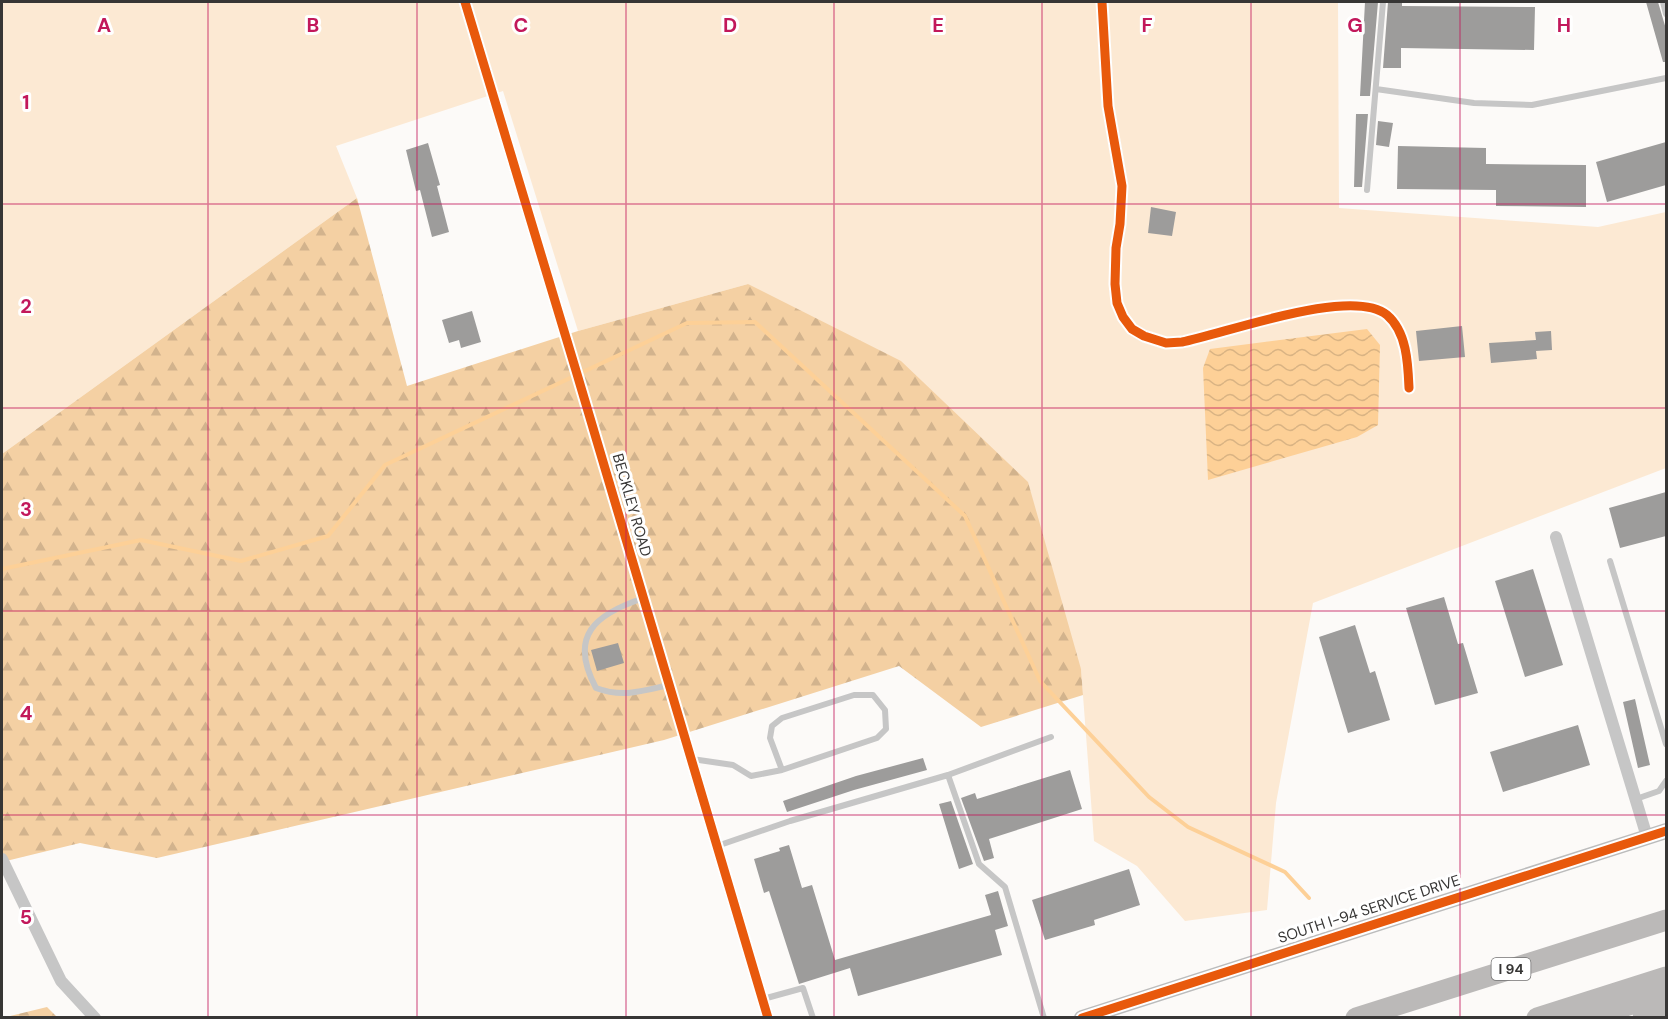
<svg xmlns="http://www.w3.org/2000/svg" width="1668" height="1019" viewBox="0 0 1668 1019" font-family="'DM Sans',sans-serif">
<defs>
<pattern id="forest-firs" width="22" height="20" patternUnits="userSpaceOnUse" patternTransform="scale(1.5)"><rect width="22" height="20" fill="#f4d0a3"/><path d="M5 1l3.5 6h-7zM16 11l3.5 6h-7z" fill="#d2b38d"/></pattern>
<pattern id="water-waves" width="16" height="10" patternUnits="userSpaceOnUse" patternTransform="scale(1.5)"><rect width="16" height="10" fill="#fdd097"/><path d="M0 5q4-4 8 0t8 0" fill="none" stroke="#d9b383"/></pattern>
</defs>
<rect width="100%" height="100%" fill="#fcfaf8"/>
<path fill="#fce9d3" d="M2 2H1338L1339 208 1598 227 1666 212V468L1313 603 1276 803 1267 910 1185 921 1137 866 1094 841 1081 669 748 284 578 331 503 91 336 146 357 198 2 454Z"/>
<path fill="url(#forest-firs)" d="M357 198 407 386 578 331 748 284 901 361 1028 482 1081 669 1083 695 981 727 899 666 664 740 157 858 80 843 2 862V454Z
M47 1007 57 1017H6Z"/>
<path fill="url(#water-waves)" d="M1367 329 1380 345 1378 425 1357 437 1208 480 1203 368 1210 349Z"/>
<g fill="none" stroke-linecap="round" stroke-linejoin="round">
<path stroke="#fdd097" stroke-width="4" d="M2 569 141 540 241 561 328 536 385 465 687 323 755 322 965 516 1040 681 1149 797 1188 827 1285 872 1309 898"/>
</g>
<path fill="#9d9c9b" d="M1365 2H1378L1370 96H1360Z
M1388 2H1402V6L1535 7 1534 50 1401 48V68H1383Z
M1646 2H1658L1666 29V62H1663Z
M1356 114H1368L1362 187H1354Z
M1378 121 1393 123 1389 147 1376 145Z
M1666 142V185L1607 202 1596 162Z
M428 143 440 185 437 186 449 232 432 237 420 190 416 191 406 150Z
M1398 146 1486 148V164L1586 165V207L1496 206V190L1397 189Z
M1151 207 1176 212 1172 236 1148 233Z
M472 311 481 342 461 348 459 340 449 343 442 320Z
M1462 326 1465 357 1419 361 1416 331Z
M1551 331 1552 350 1536 351 1537 359 1491 363 1489 343 1536 340 1535 332Z
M1666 492V536L1620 548 1609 508Z
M1533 569 1563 665 1525 677 1495 581Z
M1444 597 1458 644 1463 643 1478 693 1435 705 1406 608Z
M1355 625 1370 673 1375 671 1390 720 1348 733 1319 637Z
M618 643 624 663 597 671 591 650Z
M1635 699 1650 765 1638 768 1623 702Z
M1578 725 1590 765 1503 792 1490 752Z
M923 758 927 770 854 790 787 812 783 801 856 776Z
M1070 770 1082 809 989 839 994 858 984 861 961 798 975 793 977 799Z
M951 801 973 864 959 869 939 804Z
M789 845 802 888 812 885 835 960 991 915 985 895 998 891 1008 926 995 930 1002 955 858 996 850 968 799 984 769 891 764 893 754 859 780 851 779 848Z
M1129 869 1140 905 1094 920 1095 925 1045 940 1032 900Z"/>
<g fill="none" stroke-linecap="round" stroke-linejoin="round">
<path stroke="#c6c6c6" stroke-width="6" d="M1663 2 1666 14
M1376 89 1474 103 1532 105 1666 78
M1367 190 1383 2
M1610 561 1666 744
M644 598C595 614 568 636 596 688 623 698 642 691 669 685
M692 759 733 765 751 776 782 770 877 738 886 729 885 710 873 695H854L782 718 772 726 770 738 782 770
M948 775 979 864 1005 887 1044 1018
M1636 799 1659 791 1666 781
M717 846 790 821 948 775 1051 737
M763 999 803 988 813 1018"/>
<path stroke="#c6c6c6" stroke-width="12" d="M465 2 577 374 768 1018
M1102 2 1108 106 1122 186 1120 224 1116 248 1115 284 1117 303 1123 317 1132 329 1144 336 1166 343 1182 342C1227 333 1352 286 1387 315 1407 332 1408 364 1409 388
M1556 537 1647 837
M2 859 61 981 95 1018"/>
<path stroke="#bcbcbc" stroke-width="16" d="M1082 1018 1666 831"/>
<path stroke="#bbb9b8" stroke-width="21" d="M1356 1018 1666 920
M1537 1018 1666 977
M1588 1018 1666 993
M1643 1018 1666 1011"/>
<g stroke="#fff" stroke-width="13">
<path id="cycleway" d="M465 2 577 374 768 1018
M1102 2 1108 106 1122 186 1120 224 1116 248 1115 284 1117 303 1123 317 1132 329 1144 336 1166 343 1182 342C1227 333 1352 286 1387 315 1407 332 1408 364 1409 388
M1082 1018 1666 831"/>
</g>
<use href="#cycleway" stroke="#e8590c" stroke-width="9"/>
</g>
<path fill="none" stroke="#c2185b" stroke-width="1.5" stroke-opacity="0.55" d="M208 2V1018M417 2V1018M626 2V1018M834 2V1018M1042 2V1018M1251 2V1018M1460 2V1018M2 204H1666M2 408H1666M2 611H1666M2 815H1666"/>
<g text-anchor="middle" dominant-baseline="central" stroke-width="6" stroke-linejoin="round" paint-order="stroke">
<rect fill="#fff" stroke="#737272" stroke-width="1.5" x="1491.5" y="958" width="39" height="22" rx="4.5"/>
<g font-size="14" font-weight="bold" fill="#373635">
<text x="1511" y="969">I 94</text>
</g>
<g font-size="15" fill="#373635" stroke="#fff">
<text transform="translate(632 505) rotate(74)">BECKLEY ROAD</text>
<text transform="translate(1369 909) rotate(-18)">SOUTH I-94 SERVICE DRIVE</text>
</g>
</g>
<g font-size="20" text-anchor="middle" font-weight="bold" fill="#c2185b" stroke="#fff" stroke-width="6" stroke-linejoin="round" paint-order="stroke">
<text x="104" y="32">A</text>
<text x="313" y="32">B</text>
<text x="521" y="32">C</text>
<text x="730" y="32">D</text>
<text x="938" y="32">E</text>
<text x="1147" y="32">F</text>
<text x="1355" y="32">G</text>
<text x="1564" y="32">H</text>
<text x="26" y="109">1</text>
<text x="26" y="313">2</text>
<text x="26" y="516">3</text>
<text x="26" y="720">4</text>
<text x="26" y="924">5</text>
</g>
<rect width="1668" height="1019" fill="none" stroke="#373635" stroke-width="6"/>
</svg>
